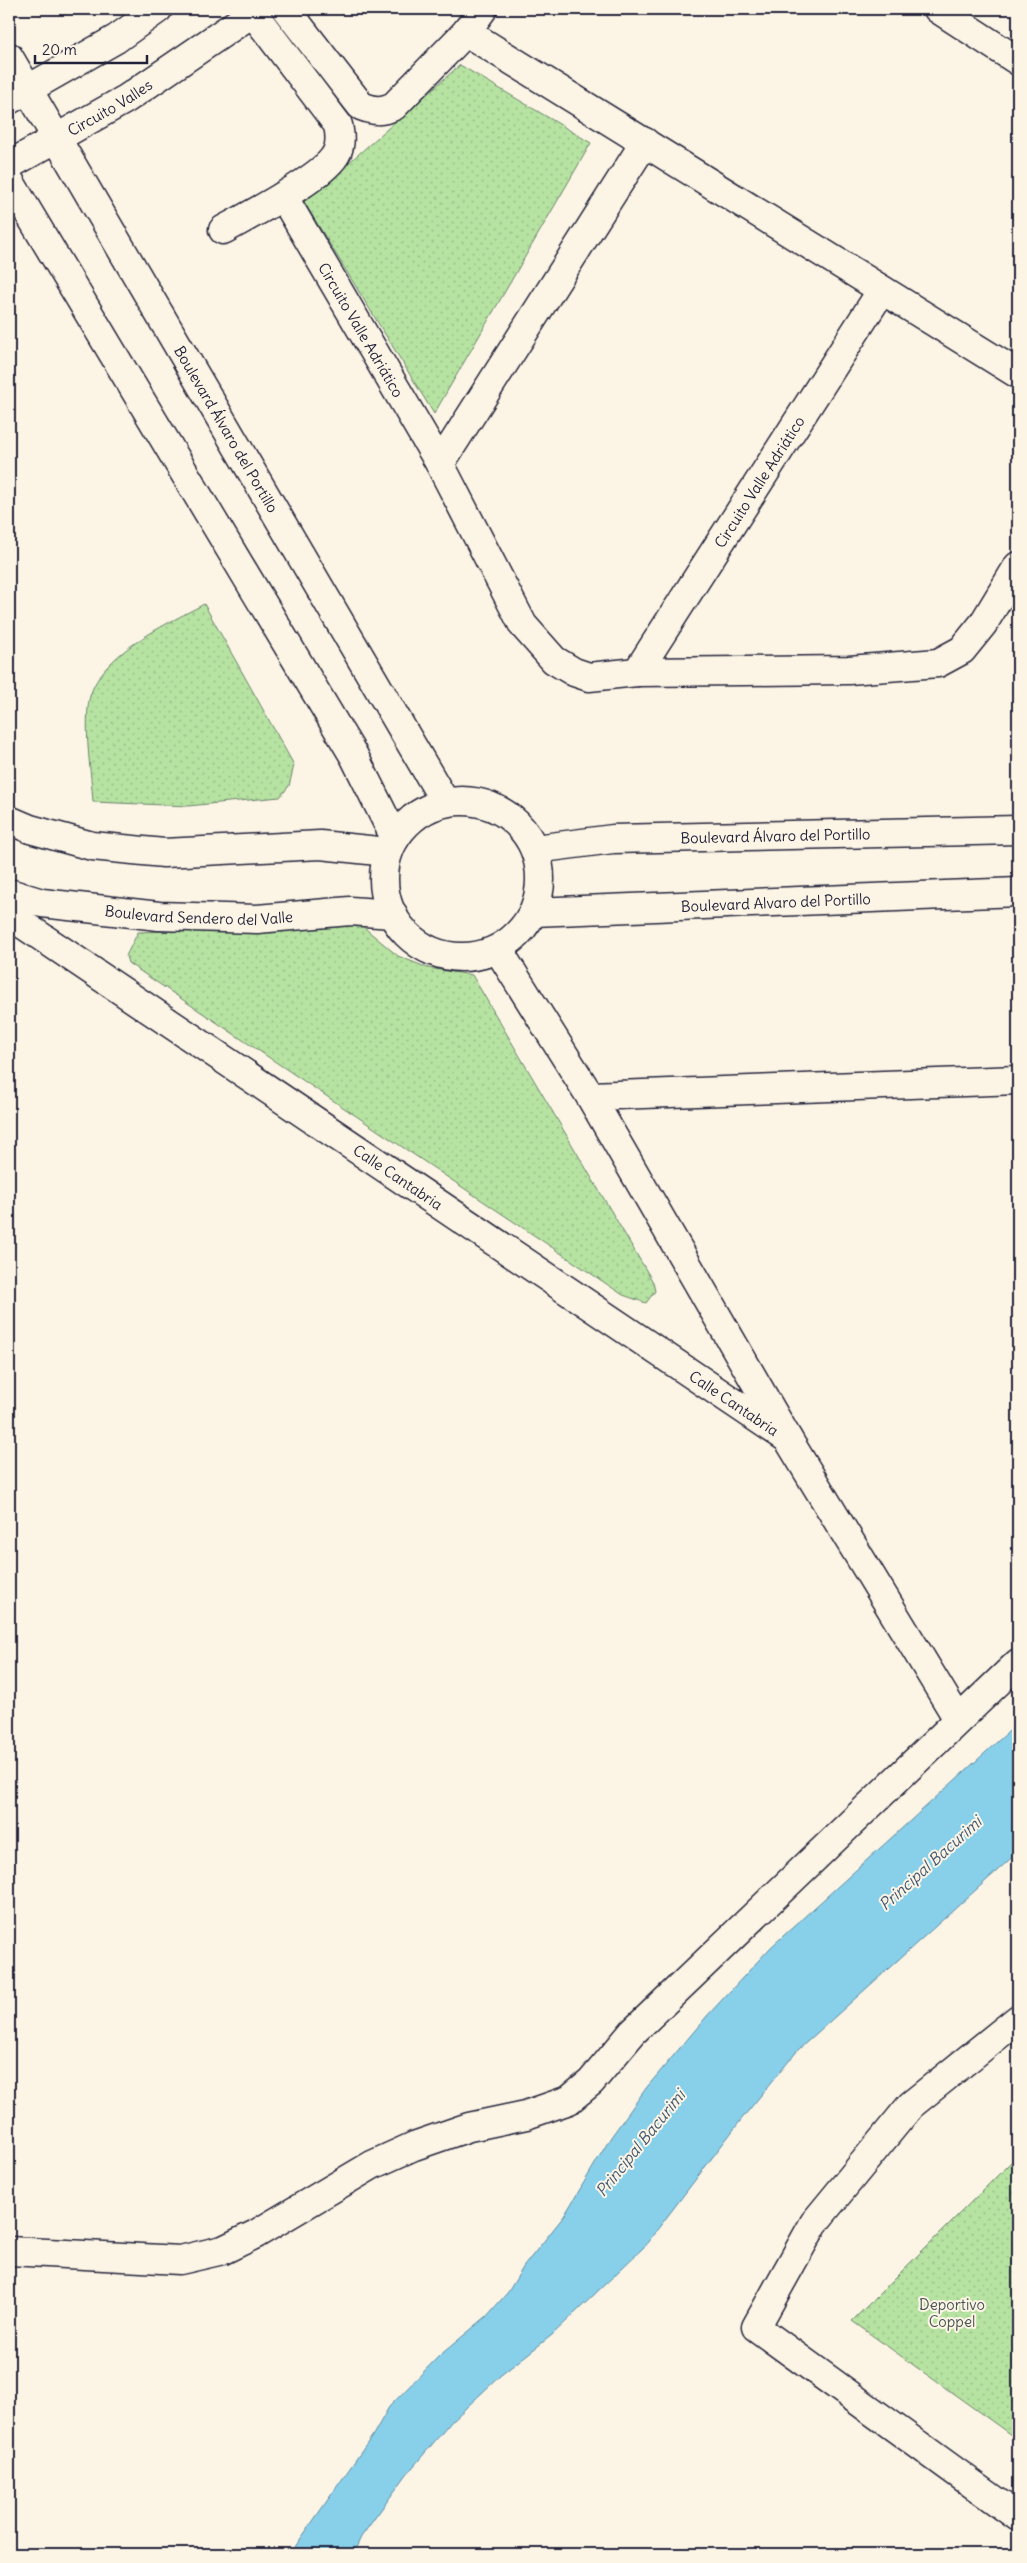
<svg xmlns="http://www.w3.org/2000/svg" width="1027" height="2563" viewBox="0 0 1027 2563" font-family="Delius,sans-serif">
<defs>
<pattern id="park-dots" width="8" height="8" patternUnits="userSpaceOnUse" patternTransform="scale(1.25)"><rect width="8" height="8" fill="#b6e3a1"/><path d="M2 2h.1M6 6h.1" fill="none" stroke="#9cc28c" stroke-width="1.8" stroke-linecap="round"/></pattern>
</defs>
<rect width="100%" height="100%" fill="#fcf5e5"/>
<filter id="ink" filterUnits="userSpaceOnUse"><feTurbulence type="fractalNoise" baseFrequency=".02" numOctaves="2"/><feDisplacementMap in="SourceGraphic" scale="10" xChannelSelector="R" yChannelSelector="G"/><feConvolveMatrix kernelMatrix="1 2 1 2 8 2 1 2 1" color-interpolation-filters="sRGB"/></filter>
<g filter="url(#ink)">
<path fill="url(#park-dots)" stroke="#6c826e" d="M460 65 591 143 434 414 304 202Z
M204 604 294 765 289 786 280 797 188 806 93 802C91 771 85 738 88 707 92 657 165 625 204 604Z
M361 925 398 956 428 968 472 975 653 1282 655 1291 646 1303 623 1295 128 963 126 956 138 932Z
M1018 2155V2440L852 2321Z"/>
<path fill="#88d0ea" stroke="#5f8aa4" d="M1018 1723V1852L798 2050 744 2116 644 2247 552 2335 501 2375 452 2421 407 2474 361 2537 353 2554H290L373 2435 389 2407 439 2356 487 2316 508 2292 524 2266 564 2216 611 2137 647 2087 707 2016 771 1947Z"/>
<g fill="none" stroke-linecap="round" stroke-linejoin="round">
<g stroke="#22223b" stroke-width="31">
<g id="street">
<path d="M286 9 361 106C374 111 381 112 394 106L466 32 483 9"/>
<path d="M938 9 1018 61"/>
<path d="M466 32 1018 374"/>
<path d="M9 100 116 39 158 9"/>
<path id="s1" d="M9 165 126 99 258 9"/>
<path id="s2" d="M283 196 440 464 523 625 554 660 574 672 589 677 637 672 849 670 938 663 962 650 983 624 1018 566"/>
<path d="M223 230C248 216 327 176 337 152 341 143 340 135 338 125L250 9"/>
<path d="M440 464 645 142"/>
<path id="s3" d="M637 672 882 290"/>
<path id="s4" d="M9 915 788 1439"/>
<path d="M499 951 590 1096 788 1439 958 1719"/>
<path d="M590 1096 1018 1080"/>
<path d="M1018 2019 911 2105 814 2223 756 2327 1018 2517"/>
<path d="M9 2251 180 2260 223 2250 256 2234 372 2165 414 2146 469 2127 526 2115 569 2100 591 2082 633 2032 1018 1663"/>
</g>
</g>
<g stroke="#22223b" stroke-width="31">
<g id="secondary">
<path id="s5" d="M9 57 445 802"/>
<path d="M9 180 354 756 395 838"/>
<circle cx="462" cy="879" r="78"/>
<path d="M9 820 30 829 92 846 164 853 320 845 388 852"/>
<path id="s6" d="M535 849 613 839 1018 830"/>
<path id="s7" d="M9 893 42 903 159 916 257 919 350 911 393 914"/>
<path id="s8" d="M534 912 1018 892"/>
</g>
</g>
<use href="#street" stroke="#fcf5e5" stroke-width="28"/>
<use href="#secondary" stroke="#fcf5e5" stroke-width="28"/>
</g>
</g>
<g text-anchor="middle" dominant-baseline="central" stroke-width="4" stroke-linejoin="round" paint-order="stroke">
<g font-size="15" fill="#22223b" stroke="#fcf5e5">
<text stroke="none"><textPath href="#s1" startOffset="116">Circuito Valles</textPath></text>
<text stroke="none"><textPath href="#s2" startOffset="155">Circuito Valle Adriático</textPath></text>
<text stroke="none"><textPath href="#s5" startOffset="431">Boulevard Álvaro del Portillo</textPath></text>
<text stroke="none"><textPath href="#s3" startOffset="226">Circuito Valle Adriático</textPath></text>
<text stroke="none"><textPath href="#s6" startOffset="241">Boulevard Álvaro del Portillo</textPath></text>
<text stroke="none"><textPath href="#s8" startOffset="242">Boulevard Alvaro del Portillo</textPath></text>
<text stroke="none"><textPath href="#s7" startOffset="192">Boulevard Sendero del Valle</textPath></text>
<text stroke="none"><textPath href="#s4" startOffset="469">Calle Cantabria</textPath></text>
<text stroke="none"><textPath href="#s4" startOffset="874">Calle Cantabria</textPath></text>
</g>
<g font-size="15" fill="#475254" stroke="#fcf5e5">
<text x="952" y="2304">Deportivo<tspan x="952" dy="17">Coppel</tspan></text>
</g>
<g font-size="16" font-style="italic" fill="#415670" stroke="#fcf5e5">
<text transform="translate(930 1863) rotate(-42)">Principal Bacurimi</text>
<text transform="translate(640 2143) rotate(-51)">Principal Bacurimi</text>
</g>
</g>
<rect width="1027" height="2563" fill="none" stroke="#fcf5e5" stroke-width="30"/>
<rect x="15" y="15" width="997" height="2533" fill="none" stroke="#22223b" stroke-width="2" filter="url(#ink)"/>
<path d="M35 55v8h112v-8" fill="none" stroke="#22223b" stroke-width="2.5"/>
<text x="42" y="55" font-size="15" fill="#22223b" stroke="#fcf5e5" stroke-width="4" paint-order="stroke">20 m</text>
</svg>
